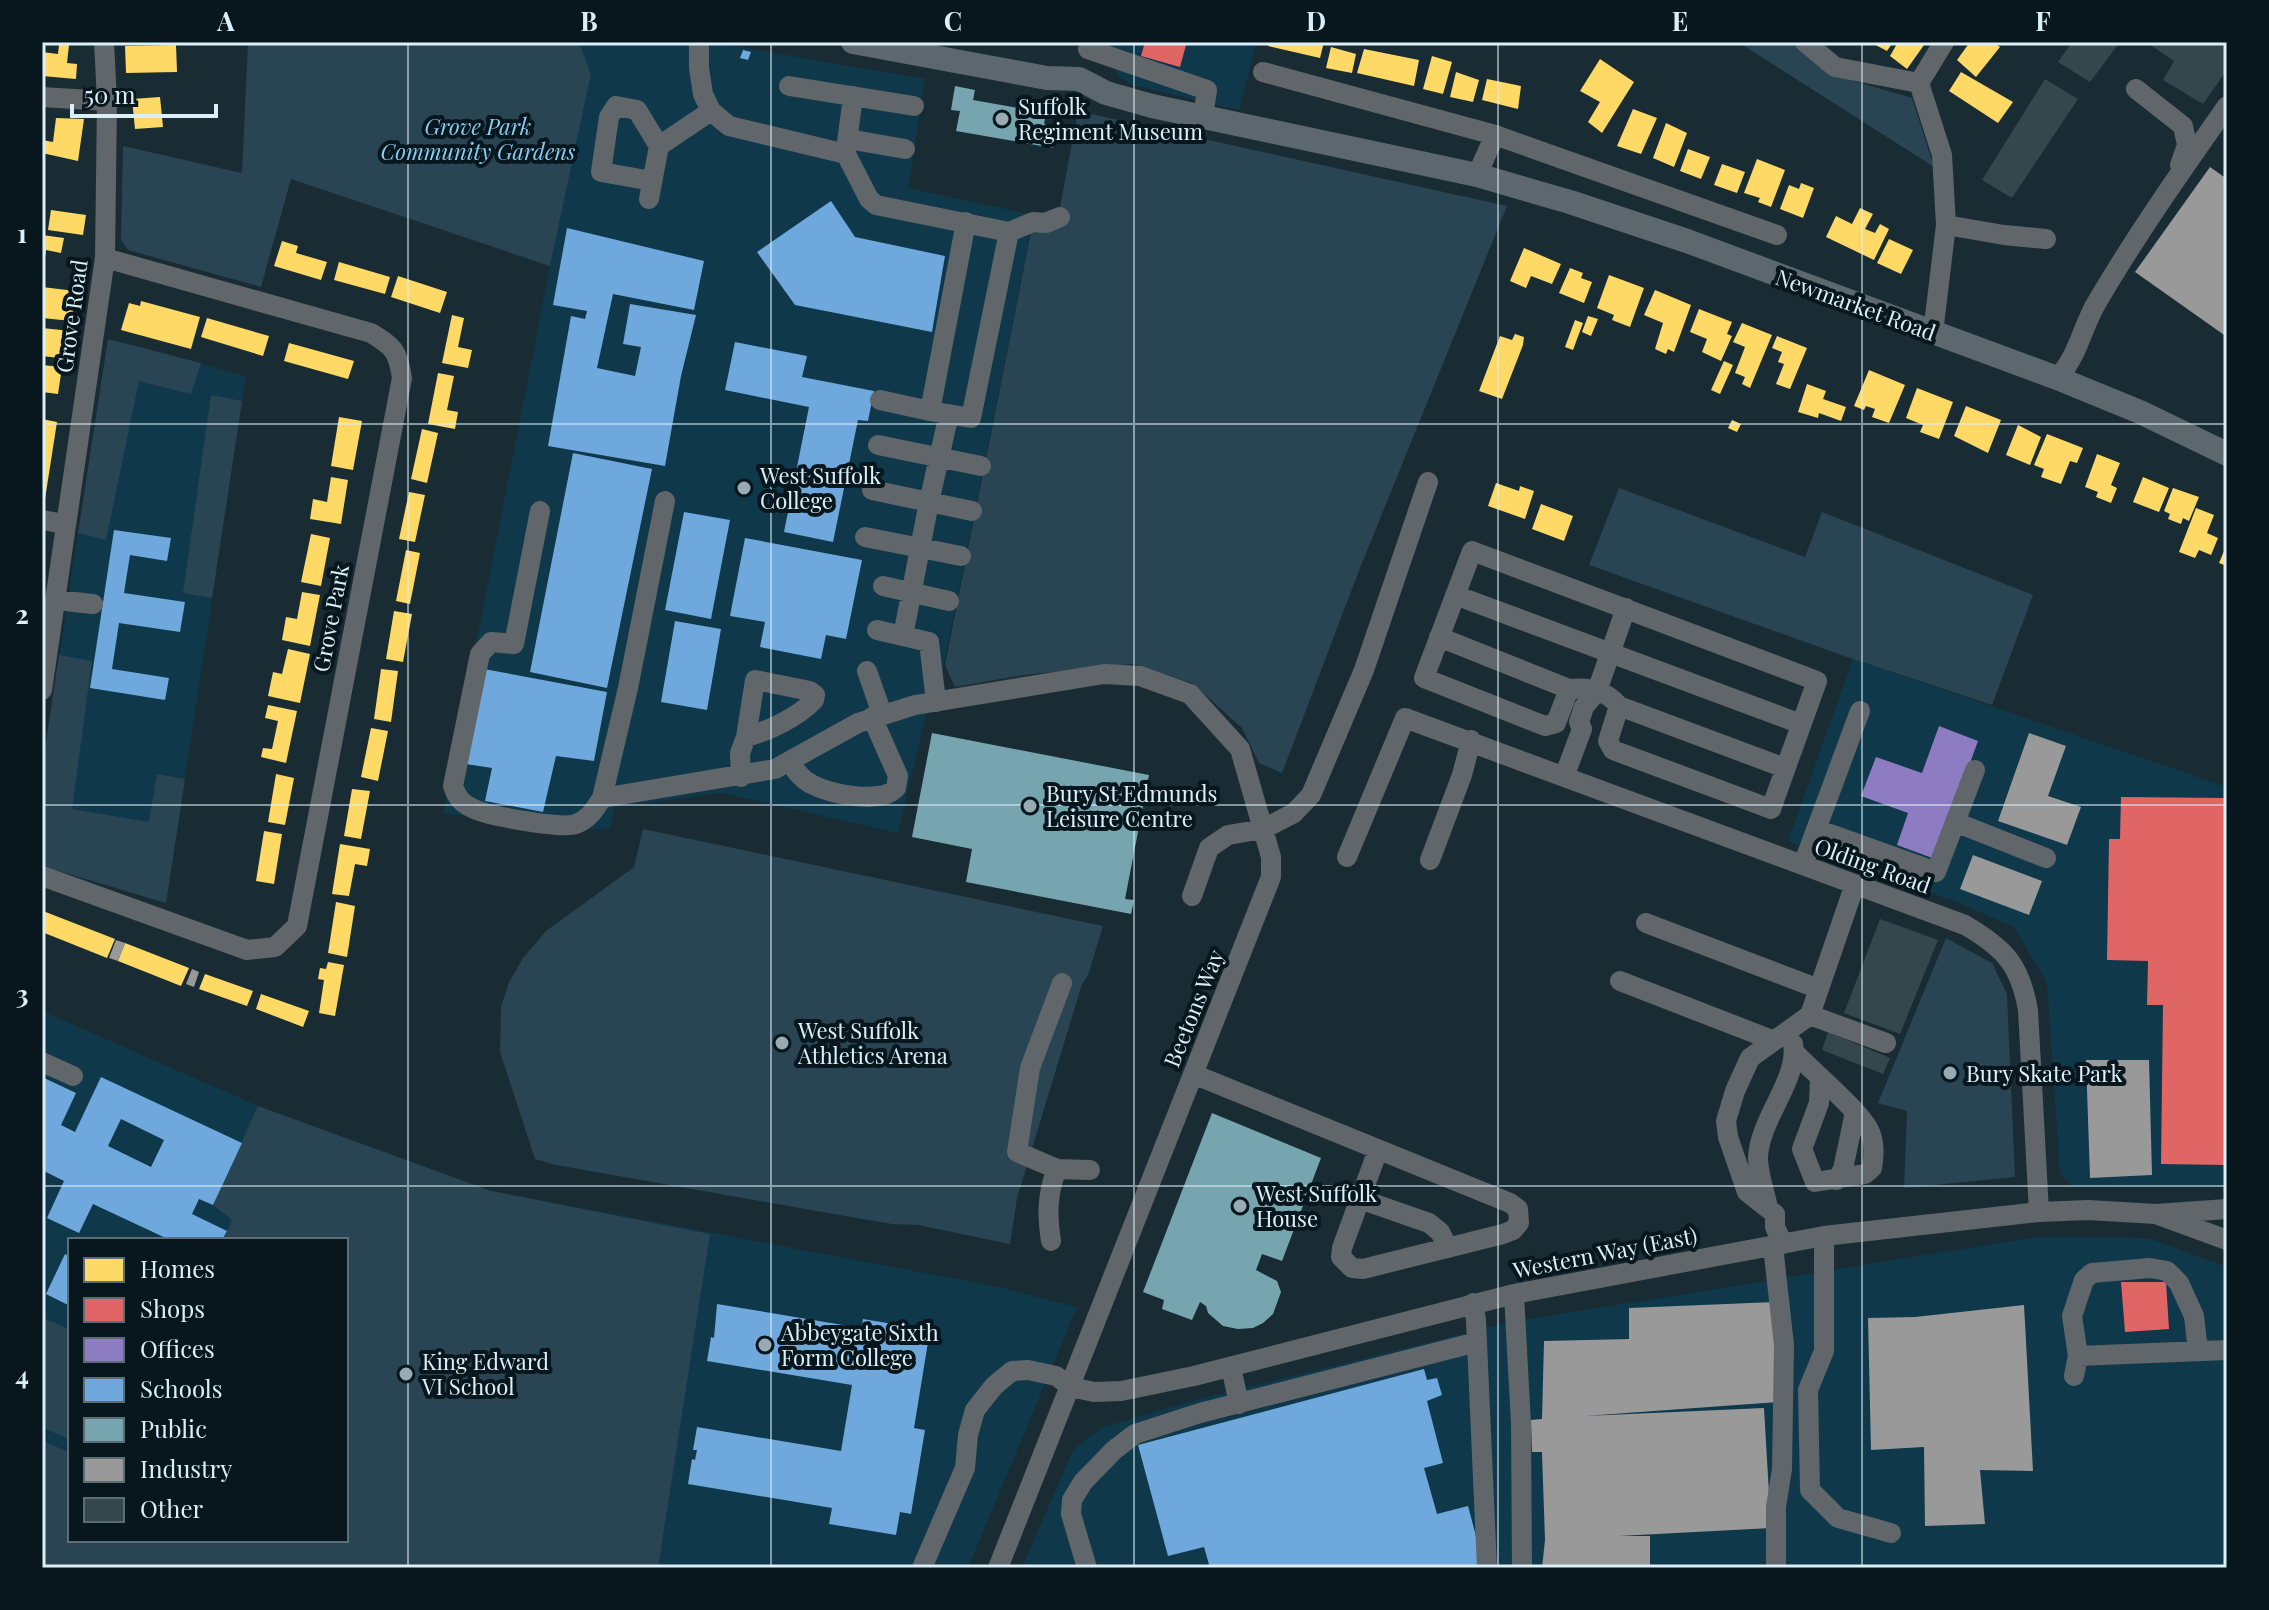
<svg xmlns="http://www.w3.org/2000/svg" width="2269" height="1610" viewBox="0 0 2269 1610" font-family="'Playfair Display',serif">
<rect width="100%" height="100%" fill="#192c34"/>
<path fill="#0f384b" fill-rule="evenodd" d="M579 42H711L925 79 908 188 1034 215 941 679 955 708 926 714 898 833 722 793 615 807 610 829 581 830 443 813 550 266 591 74Z
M1109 42H1239L1256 46 1239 110 1136 86 1120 78 1111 63 1108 48Z
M108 339 246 376 166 903 42 866V769Z
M1853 659 2227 787V1186H2072L2060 1174 2047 983 2014 927 1957 902 1788 841Z
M42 1011 258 1106 491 1191 994 1286 1077 1307 968 1568H114L42 1544ZM70 1240H346V1540H70Z
M2036 1237 2148 1238 2227 1267V1568H1022L1073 1450 1103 1427 1203 1398 1506 1323Z"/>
<path fill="#294452" d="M248 42H579L591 74 550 266 291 179 261 287 128 250 121 240 123 146 242 173Z
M1738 42H1793L1837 76 1912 98 1934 167Z
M1078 111 1507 206 1360 568 1282 773 1259 763 1242 728 1192 683 1133 664 1024 675 955 687 945 665 1033 222 1034 215 1060 207Z
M108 339 201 363 191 394 139 381 106 540 78 533Z
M211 395 242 401 212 598 183 593Z
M1619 488 1805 557 1822 512 2033 595 1992 705 1853 659 1589 565Z
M59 655 92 661 72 809 149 822 157 774 185 779 166 903 42 866V769Z
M643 829 1103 926 1088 975 1082 984 1017 1198 1010 1244 918 1225 892 1224 845 1216 556 1165 535 1159 500 1052 501 1007 509 982 523 958 546 931 634 867Z
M1946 938 1992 963 2007 994 2015 1177 1904 1188 1907 1111 1878 1103Z
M258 1106 491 1191 710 1234 658 1568H42V1440L70 1453V1540H346V1240H223L232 1220 213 1205Z
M42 1317 70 1330V1440L42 1427Z"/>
<path fill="#ffd966" d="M1270 42H1324L1320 58 1268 46Z
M1870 42H1893L1887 51Z
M1898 42H1920L1924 45 1907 69 1890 56Z
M1970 42H1993L2000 47 1976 77 1957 60Z
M59 45H69L67 63 77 64 76 79 42 76V52L58 54Z
M176 45 177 72 126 73 125 46Z
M1331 47 1356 54 1352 73 1326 68Z
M1364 49 1419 60 1414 86 1357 73Z
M1432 56 1452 62 1443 94 1423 89Z
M1600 59 1634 82 1602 133 1588 122 1600 102 1580 91Z
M1456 72 1479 80 1473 102 1450 97Z
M1961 72 2013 102 1998 123 1949 91Z
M1487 79 1521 86 1518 109 1482 100Z
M160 97 163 127 135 129 132 99Z
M1633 109 1657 118 1641 154 1617 146Z
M56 118 84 119 78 161 42 153V140L53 142Z
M1666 123 1687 133 1674 167 1653 158Z
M1688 149 1710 157 1701 179 1680 171Z
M1757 159 1785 170 1771 207 1758 202 1760 198 1744 193Z
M1722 164 1745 172 1737 193 1714 185Z
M1801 183 1814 188 1803 218 1780 209 1789 185 1799 189Z
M1860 208 1873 214 1865 229 1875 233 1880 224 1889 229 1874 260 1826 237 1836 216 1852 224Z
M51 210 86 215 83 235 48 230Z
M42 235 64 238 61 253 46 250 44 265Z
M1889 239 1913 250 1901 274 1877 263Z
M282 241 298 246 296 253 327 262 321 280 274 266Z
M1524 248 1561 264 1552 284 1531 276 1526 288 1510 281Z
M339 262 390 277 385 294 334 280Z
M1570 268 1583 273 1581 278 1592 282 1584 303 1559 293Z
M1609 275 1644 288 1630 327 1612 320 1614 315 1597 308Z
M398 276 447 292 440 313 391 297Z
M42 287 75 291 72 321 42 318Z
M1655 290 1691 305 1674 352 1668 349 1666 354 1655 349 1663 323 1644 315Z
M141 301 200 317 191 349 121 330 129 303 140 306Z
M1699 309 1732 322 1727 334 1732 336 1721 361 1702 352 1707 339 1690 332Z
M452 315 464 318 458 347 472 350 468 368 442 363Z
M1588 316 1598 319 1591 336 1582 332Z
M207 318 269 336 263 356 201 337Z
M1575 320 1583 323 1573 350 1565 347Z
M1742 323 1772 335 1750 388 1742 384 1745 377 1735 373 1745 347 1733 342Z
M42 328 71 331 68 359 42 356Z
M1515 334 1524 337 1523 345 1502 399 1479 391 1500 336 1512 340Z
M1777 336 1807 348 1790 389 1776 384 1784 364 1778 362 1782 352 1772 348Z
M289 343 354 361 348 379 284 361Z
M1724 361 1733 365 1720 394 1711 390Z
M42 365 62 367 58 394 42 392Z
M1869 370 1905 385 1889 423 1872 417 1875 409 1866 406 1864 410 1854 406Z
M438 373 454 376 447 410 458 412 455 429 428 424Z
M1807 384 1826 391 1823 399 1846 407 1841 421 1819 413 1818 418 1798 412Z
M1917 388 1953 402 1939 439 1920 432 1923 425 1906 418Z
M1966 406 2001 420 1988 453 1954 436Z
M339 417 362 421 353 470 331 466Z
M42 419 57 422 45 499 42 498Z
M1732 420 1741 424 1737 432 1728 428Z
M2018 425 2041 437 2030 465 2006 455Z
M422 429 438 433 427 483 411 479Z
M2047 434 2083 448 2077 463 2070 461 2061 484 2041 477 2044 469 2034 465Z
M2097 454 2120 463 2111 485 2117 488 2111 503 2096 497 2098 492 2085 487Z
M331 477 348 480 341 524 310 519 313 499 327 502Z
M2143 477 2169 488 2159 512 2133 502Z
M1496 483 1519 491 1520 486 1534 491 1525 519 1488 506Z
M2173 488 2199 497 2189 521 2183 518 2181 524 2168 519 2170 514 2164 511Z
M409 492 425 495 415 542 399 539Z
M1541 504 1573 516 1564 541 1532 529Z
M2196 508 2214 515 2207 533 2218 538 2211 555 2199 550 2195 558 2179 552Z
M311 534 330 538 321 586 301 582Z
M2227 544V566L2219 563Z
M406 550 420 553 410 604 396 601Z
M302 592 320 595 310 646 282 640 286 617 297 619Z
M394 611 412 614 403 662 386 659Z
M288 649 310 654 300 703 268 696 273 672 282 674Z
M381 669 398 671 391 722 374 719Z
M268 705 297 711 286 763 261 757 263 748 272 749 278 721 265 718Z
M371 728 388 731 378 781 361 777Z
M276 774 294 778 285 825 268 822Z
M352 789 370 791 361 839 344 836Z
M264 831 282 834 274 884 256 881Z
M340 844 370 849 367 866 355 864 349 896 332 894Z
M336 902 355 906 347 957 328 953Z
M43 911 115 939 107 958 42 932Z
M125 943 189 968 181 986 118 961Z
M328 962 344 965 335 1016 319 1013 324 980 318 979 320 968 326 969Z
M205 974 253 991 247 1006 199 989Z
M261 994 309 1011 303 1027 256 1009Z"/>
<path fill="#e06666" d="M1145 42H1173L1186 45 1180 67 1141 56Z
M2121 797 2227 798V1165L2161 1164 2163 1005H2147L2148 961 2107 960 2109 839H2120Z
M2121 1282H2166L2169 1329 2125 1332Z"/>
<path fill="#8e7cc3" d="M1939 726 1978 741 1935 859 1897 845 1908 813 1861 796 1876 757 1922 773Z"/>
<path fill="#6fa8dc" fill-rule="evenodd" d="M743 50 751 52 748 60 740 58Z
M831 201 855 237 945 256 932 332 795 305 757 252Z
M567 228 704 261 694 310 613 294 597 368 635 376 641 347 623 344 630 304 696 315 681 376 665 466 548 446 571 316 585 319 587 311 553 305Z
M735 342 807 356 802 377 874 391 868 421 858 420 833 542 784 532 809 407 725 390Z
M573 453 652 469 607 688 530 672Z
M684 512 730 520 711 619 665 610Z
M114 530 171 538 167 561 130 555 124 593 185 602 180 632 119 623 112 669 169 678 165 700 90 688Z
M745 538 862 560 846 639 826 635 821 659 760 647 765 622 730 616Z
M675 621 721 629 707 710 661 702Z
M484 669 607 692 594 761 556 756 543 812 485 801 492 768 466 764Z
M42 1077 76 1093 61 1125 75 1132 101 1077 242 1143 213 1205 199 1199 192 1214 227 1231 222 1240H170L93 1204 79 1233 47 1218 64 1181 42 1170ZM121 1119 164 1140 151 1167 108 1146Z
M65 1254 70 1257V1306L46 1294Z
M717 1304 861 1328 863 1319 930 1330 914 1428 925 1430 911 1514 900 1512 896 1535 829 1524 832 1508 688 1484 692 1459 695 1460 697 1450H693L697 1427 841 1451 852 1385 707 1361 711 1337 714 1338Z
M1424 1369 1427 1380 1437 1378 1442 1395 1427 1401 1443 1463 1424 1468 1437 1514 1468 1506 1484 1566 1210 1568 1204 1547 1168 1556 1138 1445Z"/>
<path fill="#76a5af" d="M955 86 975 90 973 100 1046 113 1044 124 1057 126 1053 148 956 131 960 111 951 110Z
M932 733 1149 775 1125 899 1134 900 1131 914 966 882 972 849 912 837Z
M1212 1113 1321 1158 1282 1261 1262 1254 1256 1270 1277 1281 1281 1292 1273 1314 1263 1323 1253 1328 1238 1329 1223 1326 1208 1313 1206 1306 1200 1302 1192 1320 1162 1309 1164 1300 1143 1292Z"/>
<path fill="#999" d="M2210 167 2227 179V337L2135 272Z
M2029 733 2066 746 2048 796 2081 807 2067 845 1998 821Z
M1973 855 2042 881 2029 915 1960 889Z
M116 940 125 943 118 961 109 958Z
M192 969 199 972 194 987 186 984Z
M2086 1060H2149L2152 1175 2090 1178Z
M1775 1302 1778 1402 1585 1416 1764 1408 1771 1528 1619 1536H1650V1568H1542L1545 1540 1542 1452H1532L1531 1420 1542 1419 1544 1341 1629 1339V1308Z
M2024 1305 2033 1471 1980 1470 1985 1524 1925 1526 1924 1447 1871 1450 1868 1318 1915 1317Z"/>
<path fill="#34474c" d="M2072 42H2120L2090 82 2058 62Z
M2146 42H2227V70L2203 104 2163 80 2174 61Z
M2045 79 2078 99 2012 198 1982 180Z
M1880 919 1938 940 1900 1034 1844 1013Z
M1828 1032 1890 1058 1883 1074 1822 1050Z"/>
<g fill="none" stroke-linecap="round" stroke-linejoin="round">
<path stroke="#61666a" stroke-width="20" d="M699 42V68L703 94 711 111 729 126 846 154 869 199 876 205 1009 232 971 418 930 411 966 222
M1805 42 1835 67 1919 83
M1088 49 1207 90 1203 117
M1263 72 1495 135 1777 235
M789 86 914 106
M2136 89 2183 126 2187 145 2180 165
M42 97 107 101
M848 139 905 149
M659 146 711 111
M846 150 853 96
M1477 175 1495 135
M649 199 659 146 637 110 616 106 609 117 601 172 652 181
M1946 225 2004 235 2046 239
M1009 232 1033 222 1046 223 1060 217
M1933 333 1946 225 1942 155 1919 83 1944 42
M2057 378C2078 357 2082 327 2097 302 2137 234 2182 170 2227 106
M880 400 930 411
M878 445 981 466
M872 490 972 511
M665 501 628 688 602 798 775 769 858 723 915 705 1104 674 1140 676 1190 694 1240 749 1271 857V877L998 1568
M540 511 514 644 491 642 480 654 453 786C457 797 461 803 472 808 487 816 561 829 576 824 589 819 595 809 602 798
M42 520 65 524
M865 537 961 556
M883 586 949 601
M1455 595 1801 724
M56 600 93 604
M877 630 903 636
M1439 637 1569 689C1589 687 1606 690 1619 706L1785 768
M867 671 882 714
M1569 689 1556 723 1545 726 1424 678 1472 551 1817 681 1771 809 1613 750 1608 741 1619 706
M42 690 105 258 107 101 104 42
M936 702 929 642 903 636 929 502 949 414
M790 761C795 771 802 779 811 784 830 794 881 805 896 788L898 776 872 717
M741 777 740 753 746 737C769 731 798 717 814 700L815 695 810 691 755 680 746 737
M1564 777 1582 729 1579 722 1584 707 1597 691 1626 608
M1955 822 2046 858
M1816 829 1936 872 1975 770
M1347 857 1405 718 1965 925C2004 948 2020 964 2028 1010L2039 1212
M1430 860 1462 775 1471 740
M1803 865 1860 711
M42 876 247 950 275 947 297 926 402 378C398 351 394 347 371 333L105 258
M1192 896 1209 848 1228 835 1263 829 1294 813 1311 795 1364 670 1428 482
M1646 923 1819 989
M1620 981 1772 1040
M1062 983 1030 1068 1017 1152 1057 1169 1090 1170
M1810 1015 1886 1043
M1795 1053C1813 1072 1859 1110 1869 1130 1875 1142 1874 1155 1872 1168L1865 1174 1815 1182 1802 1149 1819 1103 1820 1080
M42 1062 73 1076
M1193 1074 1510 1203 1518 1209 1519 1223 1513 1230 1503 1234 1363 1269 1352 1268 1341 1257 1342 1248 1378 1150
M1837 1180 1843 1169 1855 1112
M1360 1199 1429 1223 1440 1232 1448 1248
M1768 1208C1765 1192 1758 1174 1758 1158 1759 1119 1799 1080 1793 1044
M2156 1214 2227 1240
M1824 1236V1351L1808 1390 1810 1490 1838 1518 1891 1533
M1051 1241C1047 1216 1047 1193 1057 1169
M1783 1244 1775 1227V1214L1747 1192 1728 1137 1726 1121 1735 1091 1750 1058 1810 1015 1855 884
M1773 1246 1784 1345 1782 1469 1776 1507V1568
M1514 1294 1521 1424 1522 1568
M1473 1303 1476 1320 1487 1568
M2078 1356 2072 1316 2084 1280 2092 1273 2150 1268 2167 1271 2179 1283 2194 1316 2198 1351
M1231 1367 1239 1404
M2074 1376 2078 1356 2227 1350
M922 1568 965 1468 968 1435 975 1410 994 1386 1012 1371 1028 1370 1056 1376 1071 1387 1094 1392 1121 1391 1194 1376 1514 1294 1824 1236 2039 1212 2088 1210 2156 1214 2227 1209
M1087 1568 1071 1514 1072 1500 1083 1482 1114 1450 1135 1434 1200 1413 1477 1342"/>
<path stroke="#5c676e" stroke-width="24" d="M853 42 1047 78 1079 79 1106 93 1152 106 1477 175 1570 202 1687 241 2057 378 2140 412 2227 454"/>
</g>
<path fill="none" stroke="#dceff9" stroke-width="2" stroke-opacity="0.55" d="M408 42V1568M771 42V1568M1134 42V1568M1498 42V1568M1862 42V1568M42 424H2227M42 805H2227M42 1186H2227"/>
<g fill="#98abb4" stroke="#08161d" stroke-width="3">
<circle cx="1002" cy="119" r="8"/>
<circle cx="744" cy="488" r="8"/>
<circle cx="1030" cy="806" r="8"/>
<circle cx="782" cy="1043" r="8"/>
<circle cx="1950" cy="1073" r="8"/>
<circle cx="1240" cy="1206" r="8"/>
<circle cx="765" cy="1345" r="8"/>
<circle cx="406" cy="1374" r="8"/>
</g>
<g text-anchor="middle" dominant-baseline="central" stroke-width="8" stroke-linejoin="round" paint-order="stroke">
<g font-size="22" fill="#dceff9" stroke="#08161d" text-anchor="start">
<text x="1018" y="106">Suffolk<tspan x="1018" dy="25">Regiment Museum</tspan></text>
<text x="760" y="475">West Suffolk<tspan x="760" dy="25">College</tspan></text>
<text x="1046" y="793">Bury St Edmunds<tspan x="1046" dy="25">Leisure Centre</tspan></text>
<text x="798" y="1030">West Suffolk<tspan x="798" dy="25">Athletics Arena</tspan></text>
<text x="1966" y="1073">Bury Skate Park</text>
<text x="1256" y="1193">West Suffolk<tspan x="1256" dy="25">House</tspan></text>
<text x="781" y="1332">Abbeygate Sixth<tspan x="781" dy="25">Form College</tspan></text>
<text x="422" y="1361">King Edward<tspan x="422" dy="25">VI School</tspan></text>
</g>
<g font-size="22" font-style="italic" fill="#86ccf0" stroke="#08161d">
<text x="478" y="126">Grove Park<tspan x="478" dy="25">Community Gardens</tspan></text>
</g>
<g font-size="22" fill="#dceff9" stroke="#08161d">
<text transform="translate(1856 304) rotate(20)">Newmarket Road</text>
<text transform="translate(71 316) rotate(-82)">Grove Road</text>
<text transform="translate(330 618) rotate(-79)">Grove Park</text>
<text transform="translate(1873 865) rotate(20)">Olding Road</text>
<text transform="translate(1193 1008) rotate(-68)">Beetons Way</text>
<text transform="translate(1605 1252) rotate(-11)">Western Way (East)</text>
</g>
</g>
<rect width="2269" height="1610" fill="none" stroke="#08161d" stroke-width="88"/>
<rect x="68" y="1238" width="280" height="304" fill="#08161d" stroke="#5d6d75" stroke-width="2"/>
<rect x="84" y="1258" width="40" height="24" fill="#ffd966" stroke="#5d6d75" stroke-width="2"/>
<text x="140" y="1278" font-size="24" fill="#dceff9">Homes</text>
<rect x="84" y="1298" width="40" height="24" fill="#e06666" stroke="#5d6d75" stroke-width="2"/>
<text x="140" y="1318" font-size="24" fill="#dceff9">Shops</text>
<rect x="84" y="1338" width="40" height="24" fill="#8e7cc3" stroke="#5d6d75" stroke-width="2"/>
<text x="140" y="1358" font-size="24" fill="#dceff9">Offices</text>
<rect x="84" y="1378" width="40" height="24" fill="#6fa8dc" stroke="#5d6d75" stroke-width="2"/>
<text x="140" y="1398" font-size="24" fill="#dceff9">Schools</text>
<rect x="84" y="1418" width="40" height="24" fill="#76a5af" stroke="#5d6d75" stroke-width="2"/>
<text x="140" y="1438" font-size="24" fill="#dceff9">Public</text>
<rect x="84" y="1458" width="40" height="24" fill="#999999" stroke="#5d6d75" stroke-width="2"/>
<text x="140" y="1478" font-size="24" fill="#dceff9">Industry</text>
<rect x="84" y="1498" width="40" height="24" fill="#34474c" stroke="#5d6d75" stroke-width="2"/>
<text x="140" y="1518" font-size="24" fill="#dceff9">Other</text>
<path d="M72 104v12h144v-12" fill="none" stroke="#dceff9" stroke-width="4"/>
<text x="84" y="104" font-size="24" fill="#dceff9" stroke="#08161d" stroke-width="6" paint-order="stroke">50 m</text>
<rect x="44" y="44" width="2181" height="1522" fill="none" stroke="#dceff9" stroke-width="3"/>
<g font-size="26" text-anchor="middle" font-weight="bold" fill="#dceff9">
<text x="226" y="31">A</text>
<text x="589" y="31">B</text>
<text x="953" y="31">C</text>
<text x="1316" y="31">D</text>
<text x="1680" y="31">E</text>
<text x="2043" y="31">F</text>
<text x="22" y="243">1</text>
<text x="22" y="624">2</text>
<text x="22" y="1004">3</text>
<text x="22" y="1385">4</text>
</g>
</svg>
